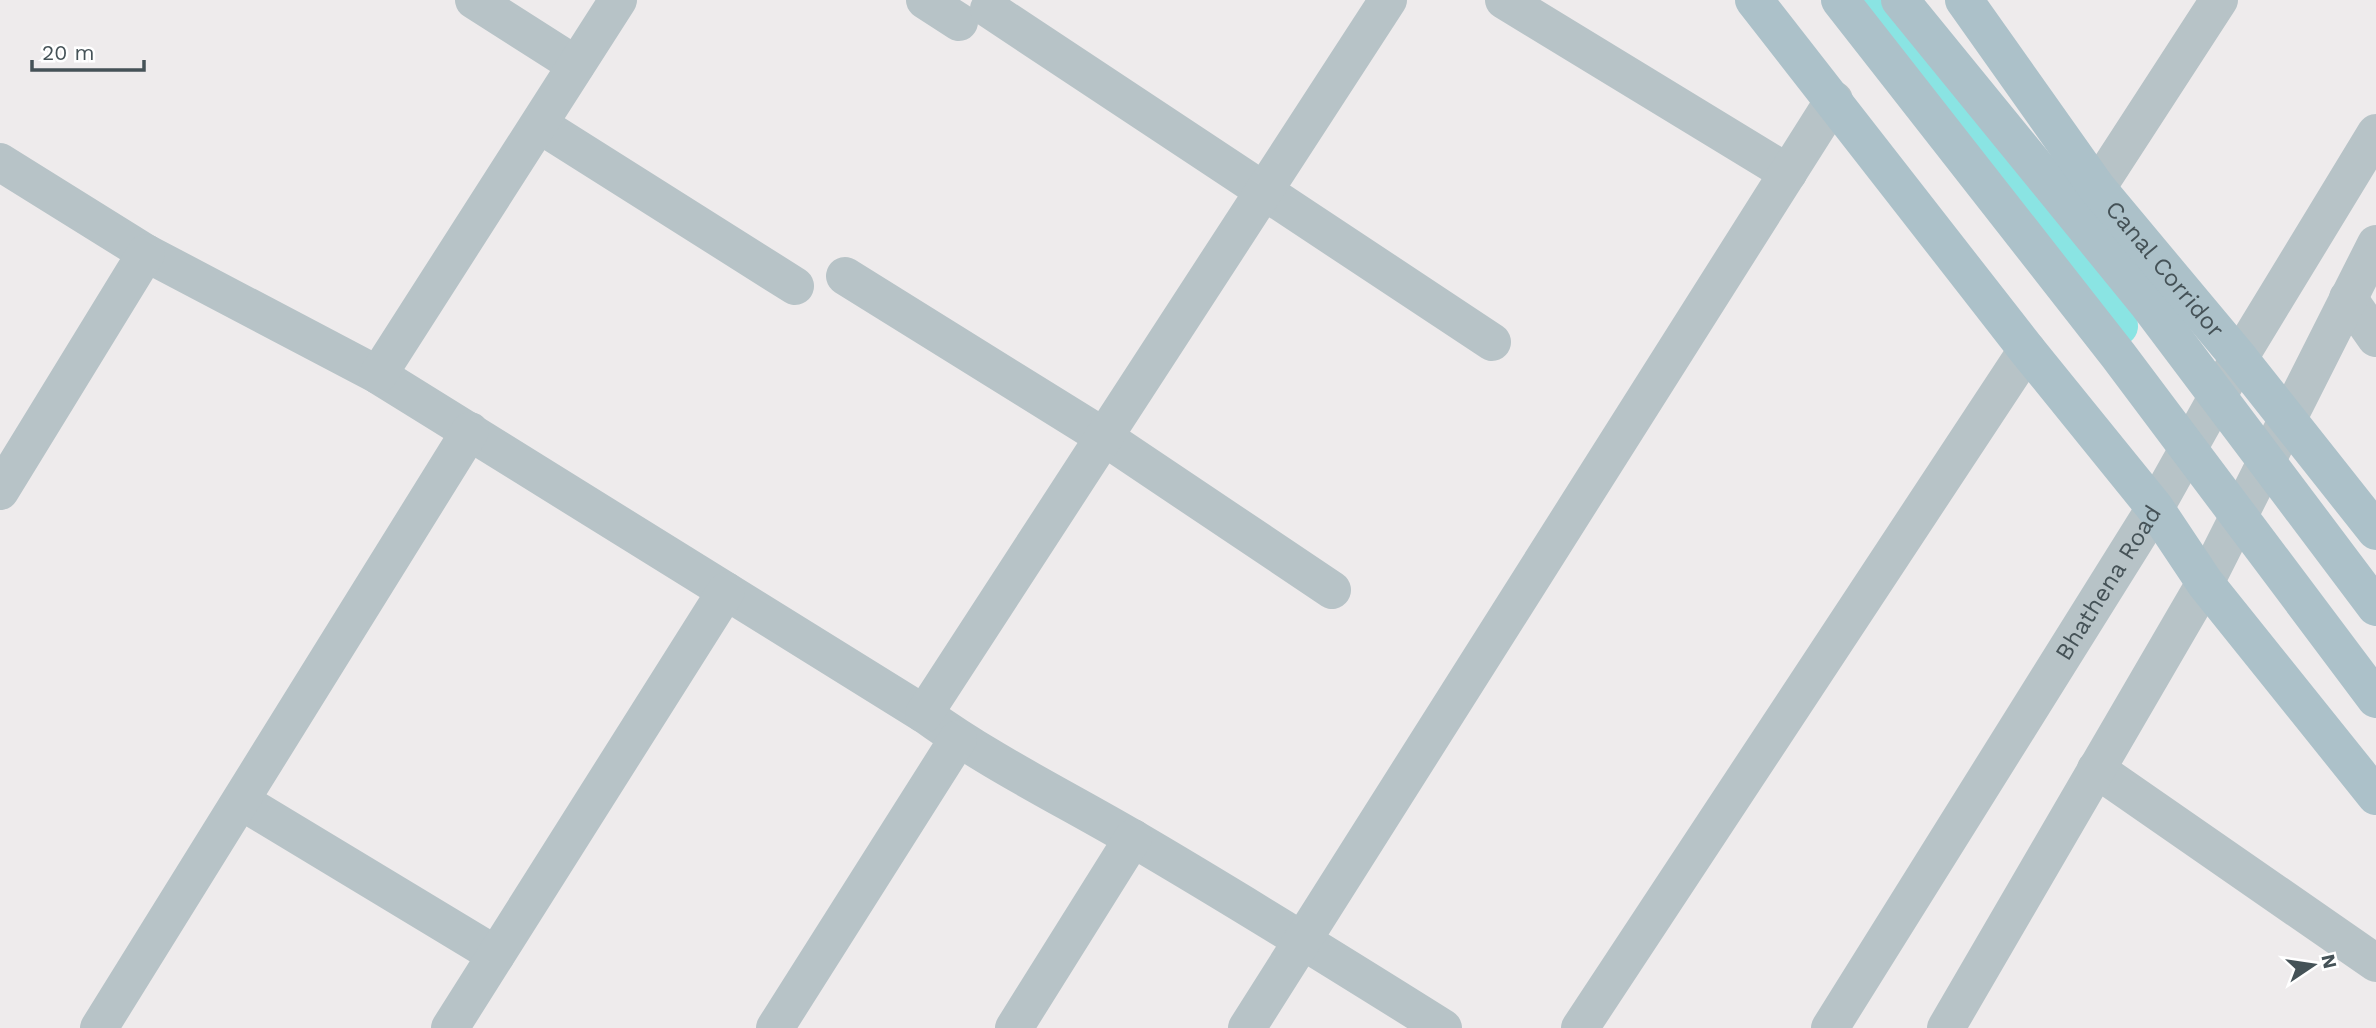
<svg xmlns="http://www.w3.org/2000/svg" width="2376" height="1028" viewBox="0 0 2376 1028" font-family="'Work Sans',sans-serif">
<rect width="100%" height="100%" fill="#eeebec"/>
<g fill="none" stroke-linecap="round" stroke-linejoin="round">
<path stroke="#8ae4e3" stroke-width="40" d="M1875 0 2118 326"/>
<g stroke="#b7c3c7" stroke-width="38">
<path d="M474 0 576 65"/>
<path d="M925 0 959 22"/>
<path d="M1504 0 1788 173"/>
<path d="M989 9 1492 342"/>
<path d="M540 125 795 286"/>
<path d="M0 162 146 253 378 375 924 714C990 762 1064 798 1134 839 1238 900 1341 964 1443 1028"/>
<path d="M2097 188 2219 0"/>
<path d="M845 276 1104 437 1332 590"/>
<path d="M2348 298 2376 338"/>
<path d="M378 375 618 0"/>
<path d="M0 491 146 253"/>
<path d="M924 714 1388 0"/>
<path d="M2096 769 2376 963"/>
<path d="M241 801 496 955"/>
<path d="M99 1028 470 431"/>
<path d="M450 1028 726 591"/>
<path d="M775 1028 958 739"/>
<path d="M1014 1028 1133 838"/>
<path d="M1247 1028 1834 100"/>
<path d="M1580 1028 2027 350"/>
<path id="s1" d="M1830 1028 2155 508 2239 358 2376 133"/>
<path d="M1946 1028 2205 583 2376 244"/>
</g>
<g stroke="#acc1c9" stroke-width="38">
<path d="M1754 0 2027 350 2155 508 2205 583 2376 796"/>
<path d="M1840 0 2118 355 2376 699"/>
<path d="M1900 0 2148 304 2376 607"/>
<path id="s2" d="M1964 0 2097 188 2239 358 2376 531"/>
</g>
</g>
<g text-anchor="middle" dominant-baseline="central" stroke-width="5" stroke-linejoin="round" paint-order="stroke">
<g font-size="24" fill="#455257" stroke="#fff">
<text stroke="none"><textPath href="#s2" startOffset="336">Canal Corridor</textPath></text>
<text stroke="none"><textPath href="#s1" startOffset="525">Bhathena Road</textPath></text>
</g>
</g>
<g transform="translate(2313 965) rotate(77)" stroke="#ffffff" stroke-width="5" paint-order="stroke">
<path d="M0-5L12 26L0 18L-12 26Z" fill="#455257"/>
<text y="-10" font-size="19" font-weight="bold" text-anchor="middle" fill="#455257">N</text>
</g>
<path d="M32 60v10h112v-10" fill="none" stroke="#455257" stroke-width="3.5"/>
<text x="42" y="60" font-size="21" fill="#455257" stroke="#ffffff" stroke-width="5" paint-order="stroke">20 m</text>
</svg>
